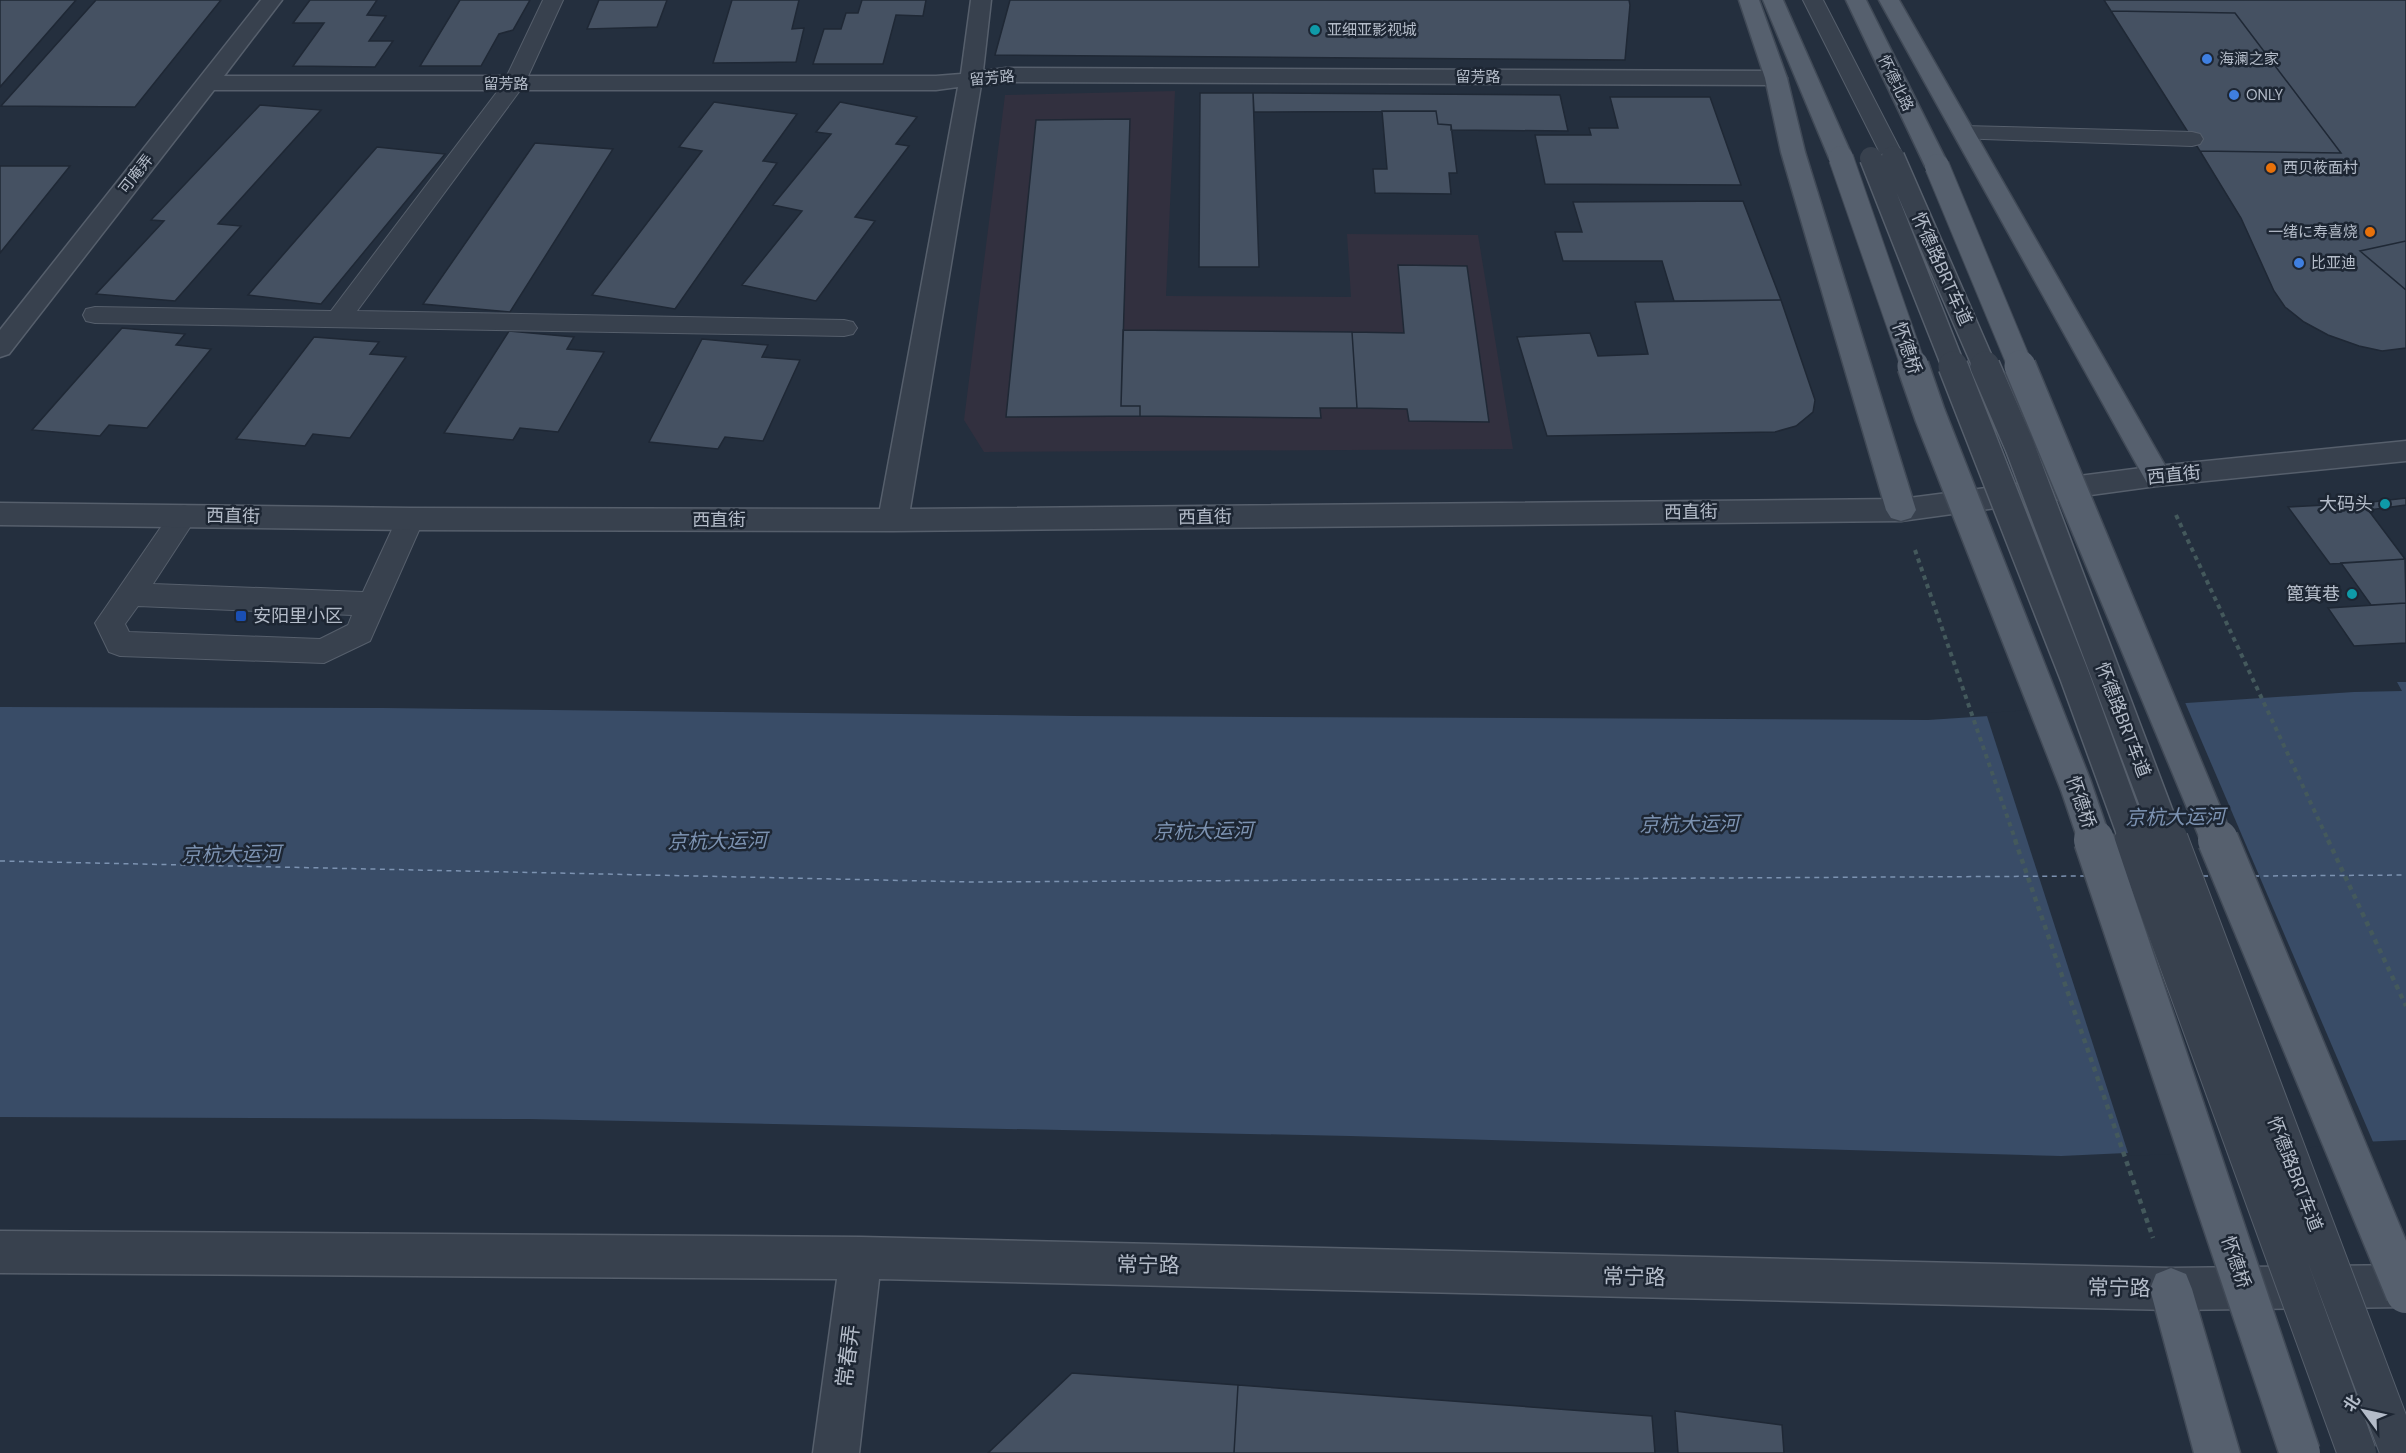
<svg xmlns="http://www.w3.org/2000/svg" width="2406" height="1453" viewBox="0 0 2406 1453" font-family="'DM Sans','Noto Sans SC','Noto Sans JP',sans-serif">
<rect width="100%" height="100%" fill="#242f3e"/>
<path fill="#32303f" d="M1175 91 1166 296 1351 297 1347 234 1478 235 1513 449 984 452 964 420 1005 95Z"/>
<path fill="#394c67" d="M2397 682H2406V1140L2061 1156 1350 1136 529 1119 0 1117V707L384 708 1075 716 1928 720 2354 692 2402 691Z"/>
<path fill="#242f3e" d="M2184 700 2374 1144 2129 1156 1986 713Z"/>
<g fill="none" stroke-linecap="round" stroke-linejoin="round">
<path stroke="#7c92b1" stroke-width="1.5" stroke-dasharray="5 4.5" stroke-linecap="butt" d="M0 861 973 882 2087 876
M2203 876H2213
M2254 876 2406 875"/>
</g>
<path fill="#455162" stroke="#1f2835" stroke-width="1.5" d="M0 0H76L0 87Z
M96 0H221L135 107 1 106Z
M310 0H377L367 15 386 16 369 41H393L375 67 293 66 324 23H293Z
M460 0H530L513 30 499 34 481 66H420Z
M599 0H667L657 27 587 29Z
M732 0H799L792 29 804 28 796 62 713 63Z
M862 0H926L923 16 896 15 883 64H813L824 29H841L846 13H858Z
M1010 0H1629L1630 5 1625 60 995 55Z
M2104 0H2406V241L2360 251 2406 290V348L2382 351 2359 346 2328 335 2304 322 2285 307 2274 291 2241 218 2200 151 2341 153 2235 13 2111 11Z
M2111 11 2235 13 2341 153 2200 151Z
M1200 93H1253L1259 267H1199Z
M1253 93 1560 95 1568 131 1451 130V125L1438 124 1436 111 1254 112Z
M1610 97H1710L1741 185 1545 184 1535 135H1591L1589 128H1618Z
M714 102 797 114 763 161 777 163 675 309 592 295 702 151 679 147Z
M840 102 917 117 896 144 909 146 855 217 875 221 816 301 742 285 802 211 773 205 831 134 816 132Z
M260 105 321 110 218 224 241 226 175 301 96 294 164 221 151 220Z
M1382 111H1436L1438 124 1451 125 1457 173H1449L1451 194 1375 193 1373 169H1387Z
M1130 119 1121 406H1140V416L1006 417 1036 120Z
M535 143 613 149 510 312 423 304Z
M377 147 445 154 321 304 248 295Z
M0 166H70L0 253Z
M1743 201 1781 300 1674 301 1662 261H1563L1555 232H1582L1573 202Z
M2406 241V290L2360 251Z
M1398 265 1467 266 1489 422 1409 421 1407 409 1357 408 1352 332 1404 333Z
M1781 300 1815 400 1813 412 1796 426 1775 432 1547 436 1517 337 1590 333 1598 356 1648 354 1635 302Z
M122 328 185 334 176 345 211 349 147 428 109 425 100 436 32 430Z
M1123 330 1352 332 1357 408H1320L1321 418 1140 416V406H1121Z
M509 331 574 337 567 349 604 352 558 432 520 428 513 440 444 433Z
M314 337 379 342 370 354 406 357 350 438 313 434 305 446 236 439Z
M702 339 768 345 762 357 800 360 763 441 725 437 718 449 649 442Z
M2406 498V505L2369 510 2363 503Z
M2363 503 2405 559 2330 564 2288 507Z
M2405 559 2406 603 2371 605 2341 563Z
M2406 603V643L2354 646 2328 608Z
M1072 1373 1238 1385 1234 1453H988Z
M1238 1385 1652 1416 1655 1453H1234Z
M1675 1411 1782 1425 1784 1453H1678Z"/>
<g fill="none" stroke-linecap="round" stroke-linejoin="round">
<g stroke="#565f6c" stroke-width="2">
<path id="service" d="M543 0H563L524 85 357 311 844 320 853 322 857 328 853 334 844 336 95 323 86 321 83 315 86 309 95 307 331 311 503 84Z
M1803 0H1823L1904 157 1901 162 1893 164 1885 162 1882 157Z
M1964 126 2192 132 2200 134 2203 139 2200 144 2192 146 1956 138 1953 133 1956 128Z
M184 505 194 508 198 515 153 584 363 592 400 512 410 509 420 512 424 519 370 641 324 663 120 656 109 652 95 623 174 508ZM138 606 352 615 348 625 320 639 129 632 125 624Z"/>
</g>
<g stroke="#565f6c" stroke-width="3">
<path id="minor" d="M261 0H282L224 76H936L961 74 971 0H991L983 71 1006 68 1776 71 1784 73 1787 78 1784 83 1776 85 1006 82 981 85 910 509 1901 499 2157 466 2406 441V461L2157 486 1901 521 893 531 410 530 0 525V503L410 508 880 509 958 87 936 90H214L9 354 0 357V330Z
M0 1231 861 1237 2171 1268 2406 1265V1307L2171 1310 879 1279 859 1453H813L837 1279 0 1273Z"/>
</g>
<g stroke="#414a57" stroke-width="3">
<path id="primary" d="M1739 0H1759L1787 78 1805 152 1916 510 1911 518 1901 521 1891 518 1886 510 1781 152 1765 78Z
M1763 0H1783L1853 158 1849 163 1841 165 1833 163 1829 158Z
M1846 0H1866L1949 166 1945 171 1937 173 1929 171 1925 166Z
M1879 0H1899L2171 476 2167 483 2157 486 2147 483Z
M2171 1268 2186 1274 2192 1289 2240 1453H2194L2150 1289 2156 1274Z"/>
</g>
<path stroke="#44595c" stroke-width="4" stroke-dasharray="4.5 4.5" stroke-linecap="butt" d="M2176 515 2329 842
M1915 550 2016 842"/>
<path stroke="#44595c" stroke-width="4.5" stroke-dasharray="5 5" stroke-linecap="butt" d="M2015 840 2153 1238
M2328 840 2406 1006"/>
<use href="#service" fill="#38414e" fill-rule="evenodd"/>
<use href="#minor" fill="#38414e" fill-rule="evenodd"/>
<use href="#primary" fill="#56606e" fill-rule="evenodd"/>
<g stroke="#565f6c" stroke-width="25" stroke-linecap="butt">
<path id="service-bridge-far2" d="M1893 157 1985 368
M1871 158 1954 368"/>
</g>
<g stroke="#565f6c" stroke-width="32" stroke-linecap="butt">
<path id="service-bridge-far1" d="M1953 366 2075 677 2135 842
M1985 366 2020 447 2169 842"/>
</g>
<g stroke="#565f6c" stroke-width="40" stroke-linecap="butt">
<path id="service-bridge" d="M2134 840 2357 1453
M2169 840 2400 1453"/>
</g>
<g stroke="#414a57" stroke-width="26" stroke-linecap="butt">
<path id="primary-bridge-far2" d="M1841 158 1914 368
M1937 166 2021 368"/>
</g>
<g stroke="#414a57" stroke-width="34" stroke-linecap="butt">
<path id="primary-bridge-far1" d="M1913 366 1930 415 2076 786 2095 842
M2020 366 2218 842"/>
</g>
<g stroke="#414a57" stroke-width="43" stroke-linecap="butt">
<path id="primary-bridge" d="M2094 840 2300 1453
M2218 840 2406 1293"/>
</g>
<use href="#service-bridge-far2" stroke="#38414e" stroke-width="22"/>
<use href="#service-bridge-far1" stroke="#38414e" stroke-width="29"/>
<use href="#service-bridge" stroke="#38414e" stroke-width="38"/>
<use href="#primary-bridge-far2" stroke="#56606e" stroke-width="24"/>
<use href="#primary-bridge-far1" stroke="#56606e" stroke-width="31"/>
<use href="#primary-bridge" stroke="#56606e" stroke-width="40"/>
</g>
<g fill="#0f9aa8" stroke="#1d2633" stroke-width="2">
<circle cx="1315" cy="30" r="6"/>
<circle cx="2385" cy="504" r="6"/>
<circle cx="2352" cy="594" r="6"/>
</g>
<g fill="#3f7fe0" stroke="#1d2633" stroke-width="2">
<circle cx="2207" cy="59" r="6"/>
<circle cx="2234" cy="95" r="6"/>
<circle cx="2299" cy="263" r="6"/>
</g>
<g fill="#e8710a" stroke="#1d2633" stroke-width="2">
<circle cx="2271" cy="168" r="6"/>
<circle cx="2370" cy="232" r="6"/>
</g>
<rect fill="#1a4fb4" stroke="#1d2633" stroke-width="2" x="235" y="610" width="12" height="12" rx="3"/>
<g text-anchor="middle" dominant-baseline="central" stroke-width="5" stroke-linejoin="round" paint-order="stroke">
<g font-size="15" fill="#b4bcc9" stroke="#1d2633" text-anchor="start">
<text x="1327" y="30">亚细亚影视城</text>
<text x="2219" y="59">海澜之家</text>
<text x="2246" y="95">ONLY</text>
<text x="2283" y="168">西贝莜面村</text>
<text x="2358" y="232" text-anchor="end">一绪に寿喜烧</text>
<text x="2311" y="263">比亚迪</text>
</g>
<g font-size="15" fill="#b4bcc9" stroke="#1d2633">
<text x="1478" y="77">留芳路</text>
<text transform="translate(992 78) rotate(-5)">留芳路</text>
<text transform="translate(1896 83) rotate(64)">怀德北路</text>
<text x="506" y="84">留芳路</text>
<text transform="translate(136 174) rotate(-52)">可庵弄</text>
</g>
<g font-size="18" fill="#b4bcc9" stroke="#1d2633">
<text transform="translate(1942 269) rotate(66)">怀德路BRT车道</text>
<text transform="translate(1907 348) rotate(71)">怀德桥</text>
<text transform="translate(2174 475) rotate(-6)">西直街</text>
<text transform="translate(1691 512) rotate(-1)">西直街</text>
<text transform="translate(233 516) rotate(1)">西直街</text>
<text transform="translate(1205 517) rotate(-1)">西直街</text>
<text x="719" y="520">西直街</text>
<text transform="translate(2123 720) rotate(69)">怀德路BRT车道</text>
<text transform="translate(2081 802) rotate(71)">怀德桥</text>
<text transform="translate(2295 1174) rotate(69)">怀德路BRT车道</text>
<text transform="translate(2236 1262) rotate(71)">怀德桥</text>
</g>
<g font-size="18" fill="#b4bcc9" stroke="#1d2633" text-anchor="end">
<text x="2373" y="504">大码头</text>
<text x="2340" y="594">篦箕巷</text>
<text x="253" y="616" text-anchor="start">安阳里小区</text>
</g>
<g font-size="20" font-style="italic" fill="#7c92b1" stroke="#1d2633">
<text transform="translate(2175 817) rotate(-1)">京杭大运河</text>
<text transform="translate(1689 824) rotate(-1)">京杭大运河</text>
<text transform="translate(1203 831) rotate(-1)">京杭大运河</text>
<text transform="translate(717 841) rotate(-1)">京杭大运河</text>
<text transform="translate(231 854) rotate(-1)">京杭大运河</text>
</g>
<g font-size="21" fill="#b4bcc9" stroke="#1d2633">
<text transform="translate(1148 1265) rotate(1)">常宁路</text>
<text transform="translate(1634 1277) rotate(1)">常宁路</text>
<text transform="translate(2119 1288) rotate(1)">常宁路</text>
<text transform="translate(848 1356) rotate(-83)">常春弄</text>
</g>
</g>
<g transform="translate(2364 1411) rotate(303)" stroke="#1d2633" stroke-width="4.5" paint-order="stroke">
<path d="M0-4.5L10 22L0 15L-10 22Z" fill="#b4bcc9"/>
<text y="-9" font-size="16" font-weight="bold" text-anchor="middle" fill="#b4bcc9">北</text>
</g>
</svg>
